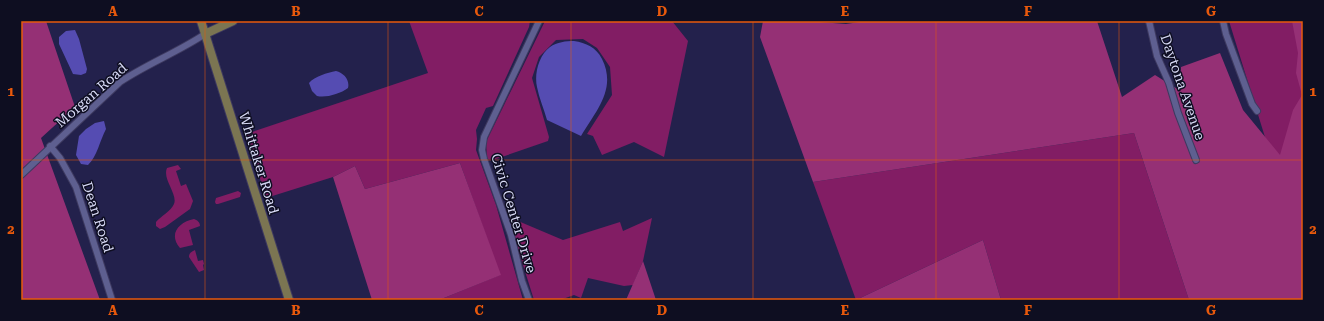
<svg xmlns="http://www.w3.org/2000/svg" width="1324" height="321" viewBox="0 0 1324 321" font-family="'Roboto Serif',serif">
<rect width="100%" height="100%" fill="#23214c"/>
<path fill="#821d64" d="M409 21H530L529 27 493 106 486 108 476 130 477 139 476 150 496 205 523 300H439L500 275 460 163 365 189 355 166 333 177 266 198 246 134 428 73Z
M545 21H672L688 41 664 157 634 142 602 155 593 136 587 134 612 95 610 67 597 48 583 39 556 40 539 57 532 78 549 137 548 141 493 160 487 159 486 142Z
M1229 21H1303V198L1286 205Z
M1134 133 1189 300H1001L983 240 856 300 813 182Z
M178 165 181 169 176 171 181 186 186 184 193 201 190 209 165 227 160 229 156 226V222C161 216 171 211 174 204 178 194 162 179 167 168Z
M238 191 241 193 240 197 218 204H216L215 202 216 198Z
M511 218 563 240 620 222 623 231 652 218 643 261 633 285 624 286 588 278 581 298 574 295 560 300H534L509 220Z
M194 219C197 220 200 222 200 226L189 230 193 245 180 248C168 234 179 222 194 219Z
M195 250 198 261 203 260 204 264 203 265 204 270 199 272 189 257C189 253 191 252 195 250Z"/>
<path fill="#953075" d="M21 21H46L75 107 41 138 100 300H21Z
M763 21H807L846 24 866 21H1097L1122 97 1155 75 1179 90 1181 67 1220 53 1243 110 1280 155 1293 110 1302 95 1296 73 1298 53 1292 21H1303V300H1189L1134 133 813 182 760 37Z
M460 163 501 275 439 300H372L333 177 355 166 365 189Z
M983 240 1001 300H856Z
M643 261 656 300H626Z"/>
<path fill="#554cb2" d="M75 30 79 39 87 69 86 73 81 75 73 74 59 44V37L66 31Z
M574 41C586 43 596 47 602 59 617 89 596 111 581 136L547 120C544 109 539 98 537 87 534 74 539 55 550 47 557 42 566 41 574 41Z
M336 71C344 73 350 80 348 88 340 94 326 98 317 96L312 91 309 83C315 76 327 73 336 71Z
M104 121 106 129C100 140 97 157 88 165L81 164 76 155 79 136 86 129 95 123Z"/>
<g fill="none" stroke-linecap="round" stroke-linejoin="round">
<g stroke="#3e3a60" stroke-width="8">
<path id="minor" d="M1149 21 1157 56 1169 83 1178 113 1196 160
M1223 21 1226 34 1252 104 1257 111
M50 146 60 158 76 187 112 300
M21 175 120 82C147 64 178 52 205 34
M529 300 522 281 511 235 484 159 482 150 484 137 539 21"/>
</g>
<g stroke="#3e3a60" stroke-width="10">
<path id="major" d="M201 21 289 300
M205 34 233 21"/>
</g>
<use href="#minor" stroke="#5e5f90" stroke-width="6"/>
<use href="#major" stroke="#7b7552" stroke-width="8"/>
</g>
<path fill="none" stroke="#e8590c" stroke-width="1" stroke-opacity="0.55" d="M205 21V300M388 21V300M571 21V300M753 21V300M936 21V300M1119 21V300M21 160H1303"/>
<g text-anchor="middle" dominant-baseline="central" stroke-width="3" stroke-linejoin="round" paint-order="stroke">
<g font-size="14" fill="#d8daf6" stroke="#0e0e21">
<text transform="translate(1183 87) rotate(71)">Daytona Avenue</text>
<text transform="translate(91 95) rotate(-41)">Morgan Road</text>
<text transform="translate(259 163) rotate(73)">Whittaker Road</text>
<text transform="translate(514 213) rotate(73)">Civic Center Drive</text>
<text transform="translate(98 217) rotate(72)">Dean Road</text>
</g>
</g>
<rect width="1324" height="321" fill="none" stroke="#0e0e21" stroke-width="44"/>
<rect x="22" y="22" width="1280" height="277" fill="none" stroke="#e8590c" stroke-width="1.5"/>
<g font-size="13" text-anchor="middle" font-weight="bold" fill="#e8590c">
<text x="113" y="16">A</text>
<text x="296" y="16">B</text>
<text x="479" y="16">C</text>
<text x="662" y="16">D</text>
<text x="845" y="16">E</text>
<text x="1028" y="16">F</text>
<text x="1211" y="16">G</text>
<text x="11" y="96">1</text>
<text x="1313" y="96">1</text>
<text x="11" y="234">2</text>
<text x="1313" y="234">2</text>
<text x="113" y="315">A</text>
<text x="296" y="315">B</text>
<text x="479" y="315">C</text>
<text x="662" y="315">D</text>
<text x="845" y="315">E</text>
<text x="1028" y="315">F</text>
<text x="1211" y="315">G</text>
</g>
</svg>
